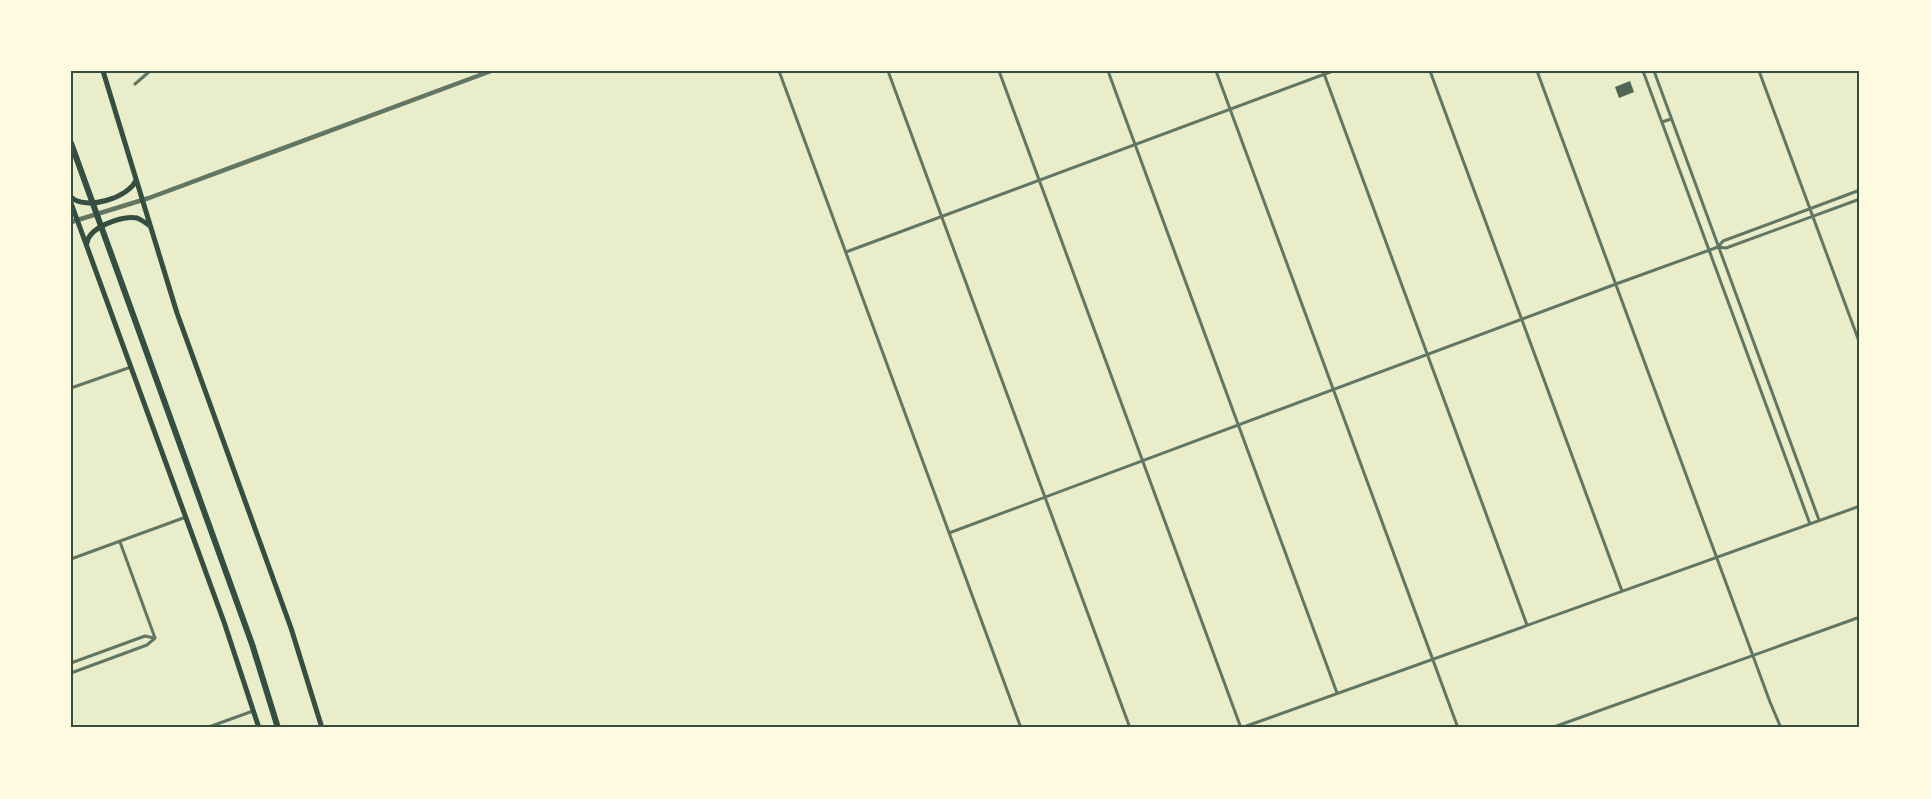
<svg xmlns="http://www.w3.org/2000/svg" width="1931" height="799" viewBox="0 0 1931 799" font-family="'DM Sans',sans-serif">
<rect width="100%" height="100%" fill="#e9edc9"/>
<path fill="#4f6655" d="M1630 81 1634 92 1619 98 1615 87Z"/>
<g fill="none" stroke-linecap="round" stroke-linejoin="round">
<path stroke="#617663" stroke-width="3" d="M779 71 1021 728
M888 71 1130 728
M999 71 1241 728
M1108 71 1337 693
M1216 71 1458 728
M1323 71 1527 625
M1430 71 1622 591
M1537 71 1770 702 1781 728
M1643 71 1810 524
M1654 71 1819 520
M1759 71 1860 344
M135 84 150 71
M1662 122 1671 119
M1718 247 1723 241 1860 190
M846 252 1333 71
M71 388 131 367
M949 533 1616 284 1718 247 1726 248 1860 199
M120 542 155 638
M71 559 186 517
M71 663 145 636 154 638
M71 673 147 645 155 638
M206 728 253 711
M1241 728 1860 506
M1551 728 1860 617"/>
<path stroke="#617663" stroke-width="4.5" d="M71 222 149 198 491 71"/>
<path stroke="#344e41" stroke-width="5" d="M103 71 177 313 291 628 322 728
M71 197C85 211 129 198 136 180
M71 203 224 622 259 728
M87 243C89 227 123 215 137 218 142 220 146 223 150 226"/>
<path stroke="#344e41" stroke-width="6" d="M71 143 252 644 278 728"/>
</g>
<rect width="1931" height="799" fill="none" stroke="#fefae0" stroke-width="145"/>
<rect x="72" y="72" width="1786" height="654" fill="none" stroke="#344e41" stroke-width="2"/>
</svg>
